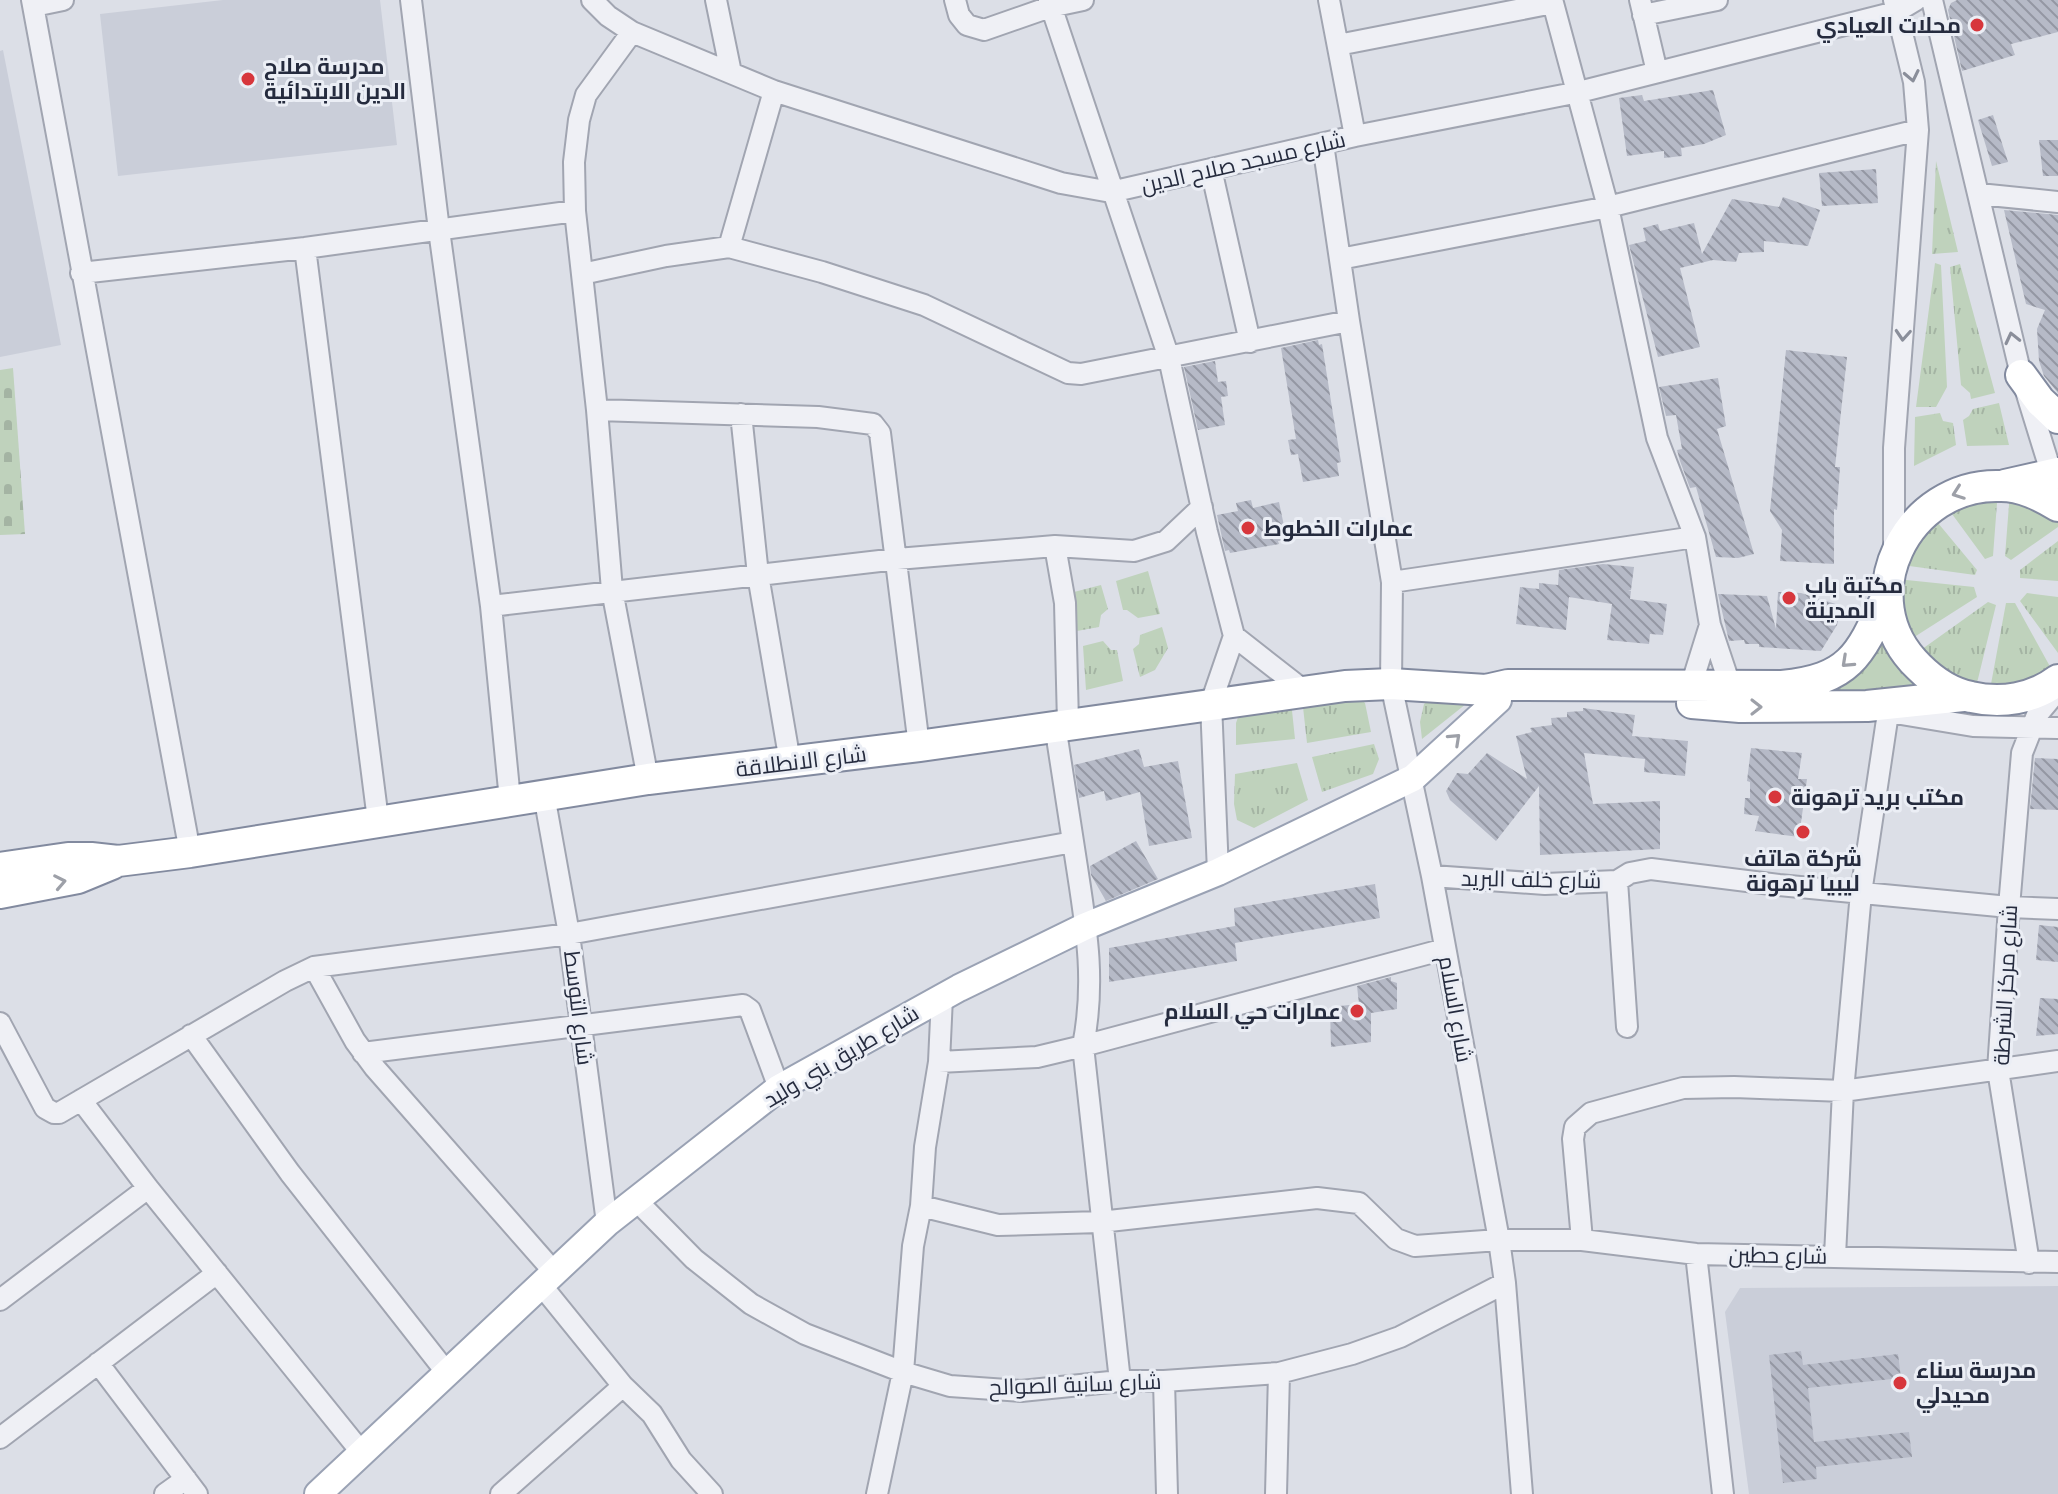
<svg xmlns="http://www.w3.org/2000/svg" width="2058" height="1494" viewBox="0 0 2058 1494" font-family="Raleway,Cairo,sans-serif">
<defs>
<pattern id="grass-tufts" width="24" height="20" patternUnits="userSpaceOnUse" patternTransform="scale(2)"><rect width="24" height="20" fill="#bfd2bc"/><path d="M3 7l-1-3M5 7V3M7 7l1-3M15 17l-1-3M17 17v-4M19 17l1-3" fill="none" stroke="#a4b4a3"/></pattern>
<pattern id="cemetery-stones" width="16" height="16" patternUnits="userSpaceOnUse" patternTransform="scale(2)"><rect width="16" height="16" fill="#bfd2bc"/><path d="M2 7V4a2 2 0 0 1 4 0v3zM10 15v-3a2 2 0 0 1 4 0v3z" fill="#a4b4a3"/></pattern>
<pattern id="building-back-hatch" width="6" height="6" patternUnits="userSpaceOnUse" patternTransform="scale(2)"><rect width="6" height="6" fill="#b6bac7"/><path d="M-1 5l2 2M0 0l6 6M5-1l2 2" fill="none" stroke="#9497a3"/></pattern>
</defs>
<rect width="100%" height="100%" fill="#dcdfe7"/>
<path fill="#caced9" d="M223 0H380L397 145 118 176 100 14Z
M3 50 61 345 0 357V51Z
M2058 1286V1494H1749L1725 1312 1740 1288Z"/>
<path fill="url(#grass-tufts)" d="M1936 161 1958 252 1932 254Z
M1935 263 1941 265 1947 387 1936 407H1916Z
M1960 264 1995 393 1971 399 1970 393 1961 385 1950 267Z
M1999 403 2009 445 1967 446 1963 420 1969 416 1973 409Z
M1940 413 1943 421 1953 423 1956 445 1914 466 1915 417Z
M1998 490 1993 556 1985 559 1944 503Z
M2010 492 2058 517V527L2011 560 2005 556Z
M1933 517 1977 570 1975 575 1902 565Z
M2058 541V581L2020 578V570Z
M1148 571 1160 614 1138 618 1127 610H1123L1116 581Z
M1897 579 1974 587 1977 597 1908 641Z
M1101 585 1108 609 1101 615 1099 627 1077 631 1074 592Z
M2027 593 2058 597V653L2020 601Z
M1988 602 1996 605 1977 683 1948 673 1918 652Z
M2006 603H2015L2053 672 2008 685 1991 684Z
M1162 627 1168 648 1155 670 1140 677 1133 649 1139 644 1140 635Z
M1103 641 1111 650H1117L1123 681 1086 690 1083 646Z
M1881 643 1899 667 1923 689 1833 693 1865 668Z
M1435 696 1471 700 1422 739 1420 722 1424 704Z
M1302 698H1360L1365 703 1371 732 1307 743Z
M1291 701 1295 739 1236 745V723L1242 706Z
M1374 744 1379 759 1373 774 1322 792 1312 757Z
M1297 763 1308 800 1254 828 1237 820 1234 804 1235 774Z"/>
<path fill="url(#cemetery-stones)" d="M13 368 25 534 0 535V370Z"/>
<path fill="url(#building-back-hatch)" d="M1957 0H2058V32L2011 44 2015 55 1962 71 1948 10 1951 3Z
M1713 90 1726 135 1704 144 1681 148 1682 156 1664 158V151L1627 156 1619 98 1642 95 1644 101Z
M1993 115 2008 162 1992 166 1978 120Z
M2039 140H2058V176H2043Z
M1876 169 1878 203 1822 206 1819 173Z
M1783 197 1820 210 1808 246 1764 241V252L1739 253 1736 262 1713 260 1680 268 1700 347 1658 357 1629 245 1646 241 1643 228 1658 224 1660 231 1694 223 1702 254 1732 199 1779 207Z
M2004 210 2058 215V393L2044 376 2039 361 2037 329 2045 310 2026 304Z
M1318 340 1319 345 1322 344 1333 414 1341 462 1337 463 1339 476 1303 482 1298 454 1291 455 1288 440 1296 439 1281 348Z
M1786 350 1847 357 1835 467H1840L1837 510 1834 509V564L1780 561 1782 530 1770 511Z
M1215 361 1218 382 1226 381 1228 396 1221 397 1225 425 1198 430 1184 367Z
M1718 378 1726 426 1717 429 1754 554 1738 558 1716 557 1696 487 1690 488 1680 461 1677 450 1682 449 1676 415 1666 416 1659 387Z
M1251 500 1253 508 1279 502 1287 540 1278 541 1279 544 1230 553 1229 550 1225 551 1217 515 1238 511 1236 503Z
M1603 564 1634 567 1631 590 1628 591H1631L1630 599 1667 604 1663 635 1650 634 1649 644 1607 640 1612 604 1569 597 1566 630 1516 624 1520 587 1539 589V583L1558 585 1559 570Z
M1778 592 1801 593 1842 606 1837 625 1821 651 1759 647V644H1745L1744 640 1729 641 1718 594 1767 596 1776 629Z
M1583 708 1635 715 1632 736 1688 741 1685 776 1644 772 1645 759 1584 753 1593 804 1660 801V849L1540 855 1539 786 1496 841 1450 800 1446 791 1457 773 1468 774 1487 753 1527 779 1516 736 1532 732 1530 728 1552 725 1551 718 1567 717V712L1583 711Z
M1751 748 1802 753 1798 779H1807L1799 837 1755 831 1759 816 1744 814 1745 798H1750V782L1747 781Z
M1139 749 1144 767 1178 761 1192 838 1149 846 1140 792 1106 801 1104 791 1079 798 1074 765Z
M2035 758 2058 759V810L2030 809Z
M1136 841 1158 879 1106 901 1091 875 1090 866Z
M1375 884 1380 918 1235 943 1237 961 1109 982V948L1235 926 1234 908Z
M2039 925 2058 927V962L2036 960Z
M1391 977V981L1397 983V1009L1371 1013V1042L1331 1047 1330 1007 1359 1004 1357 986Z
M2040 998 2058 999V1034L2036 1036Z
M1801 1351 1803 1365 1898 1354 1901 1378 1808 1388 1814 1442 1909 1432 1912 1457 1816 1467 1817 1479 1783 1483 1769 1355Z"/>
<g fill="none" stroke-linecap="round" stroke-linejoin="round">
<g stroke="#a1a5b1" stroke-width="24">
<path id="minor" d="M32 0 190 852
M411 0 439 230 491 606 510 800
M592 0 608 16 632 32 774 91 1061 183 1111 192 1355 136 1579 92 1896 12 1916 0
M716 0 731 73
M955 0 959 15 967 25 984 30 1050 7 1083 0
M1049 0 1169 358 1207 532 1234 636 1211 703 1218 872
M1329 0 1355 136
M1640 0 1657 72
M1894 0 1914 82 1918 130 1894 448V556
M1932 0 2021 375 2055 485
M34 6 63 0
M1643 15 1717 0
M632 32 586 95 579 120 574 162 575 211 597 410 612 590 648 779
M1338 45 1553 3 1608 207 1657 438 1695 537 1710 625 1730 685
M1323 144 1349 321 1392 582 1391 684 1432 876 1499 1240 1505 1283 1522 1494
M1211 169 1250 342
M1979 194 2058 202
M729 247 774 91
M305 248 378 820
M1340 259 1608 207 1918 130
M81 273 305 248 575 211
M582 274 666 256 729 247 822 272 924 305 1068 373 1081 374 1349 321
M597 410 818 417 873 424 880 433 919 746
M741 414 758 575 790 762
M1055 546 1134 551 1166 541 1202 507
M1392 582 1695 537
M491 606 897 559 1055 546 1065 603 1068 723
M1234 636 1303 690
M1691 686 1710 625
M1883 711 1973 726 2058 728
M544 795 569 934 607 1223
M1432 876 1545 884 1617 881 1630 873 1651 869 1779 885 2009 907 2058 909
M1617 881 1627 1027
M314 967 355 1041 375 1068 555 1273
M942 997 939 1062 1037 1057 1083 1046C1096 980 1086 926 1076 861 1069 816 1062 770 1055 725
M0 1023 45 1108 54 1113H59L285 981 314 967 569 934 1073 842
M191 1035 290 1173 447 1373
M363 1053 743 1005 750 1010 779 1088
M81 1100 148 1188 362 1453
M636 1200 694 1259 751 1304 805 1334 903 1372 950 1386 1021 1391 1120 1381H1164L1279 1373 1352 1354 1400 1337 1505 1283
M921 1206 998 1225 1100 1222 1317 1198 1359 1203 1396 1239 1415 1246 1499 1240H1582L1696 1254 2058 1262
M1582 1240 1573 1139 1575 1127 1591 1113 1683 1088 1734 1087 1843 1091 2058 1061
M1696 1254 1723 1494
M1835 1256 1843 1091 1861 893 1888 713
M2029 1263 1998 1070 2009 907 2022 753 2037 715 2058 690
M542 1286 623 1386 652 1414 681 1460 712 1494
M0 1300 148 1188
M98 1363 197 1494
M1120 1381 1083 1046 1445 949
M1164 1381 1167 1494
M0 1438 217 1273
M165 1494 186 1479
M501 1494 623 1386
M877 1494 903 1372 913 1246 921 1206 925 1147 939 1062
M1276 1494 1279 1373"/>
</g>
<g stroke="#9aa2b4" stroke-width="30">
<path id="major" d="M318 1494 607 1223 779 1088 959 988 1086 926 1218 872 1413 778 1498 700"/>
</g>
<g stroke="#828a9f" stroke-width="34">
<path id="highway" d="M2021 375 2040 401 2058 418
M2005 485 2058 473
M2058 506C2041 496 2022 486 2001 486 1907 482 1848 599 1919 667 1933 681 1951 693 1971 697 2001 704 2033 699 2058 680
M1692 703 1740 707 1867 706 1963 696
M0 868 68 858H91L118 861 190 852 648 779 919 746 1345 686 1391 684 1486 690 1508 685 1782 686C1851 679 1860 655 1887 596
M0 893 78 878 112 864"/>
</g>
<use href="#minor" stroke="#eff0f5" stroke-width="20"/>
<use href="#major" stroke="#fff" stroke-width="26"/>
<use href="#highway" stroke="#fff" stroke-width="30"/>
</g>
<defs><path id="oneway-chevron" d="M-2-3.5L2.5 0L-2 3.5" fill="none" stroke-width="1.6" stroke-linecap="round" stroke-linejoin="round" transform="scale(2)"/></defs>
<g stroke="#8a8e9a">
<use href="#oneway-chevron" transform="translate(1912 76) rotate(78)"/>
<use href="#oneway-chevron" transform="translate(1903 335) rotate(94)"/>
<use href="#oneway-chevron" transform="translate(2012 338) rotate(-103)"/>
</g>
<g stroke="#9da0a8">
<use href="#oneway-chevron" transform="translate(1958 493) rotate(160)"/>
<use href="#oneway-chevron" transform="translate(1847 662) rotate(137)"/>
<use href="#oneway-chevron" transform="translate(1756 707)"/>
<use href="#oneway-chevron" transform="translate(1455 739) rotate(-43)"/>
<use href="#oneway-chevron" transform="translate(60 882) rotate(-11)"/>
</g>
<g fill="#d7363c" stroke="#ebeef5" stroke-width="3">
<circle cx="1977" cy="25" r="8"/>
<circle cx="248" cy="79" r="8"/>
<circle cx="1248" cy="528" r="8"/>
<circle cx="1789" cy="598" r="8"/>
<circle cx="1775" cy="797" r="8"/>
<circle cx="1803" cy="832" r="8"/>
<circle cx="1357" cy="1011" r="8"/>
<circle cx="1900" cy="1383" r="8"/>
</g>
<g text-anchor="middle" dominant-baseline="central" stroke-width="6" stroke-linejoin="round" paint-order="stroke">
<g font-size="22" font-weight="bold" fill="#252b3e" stroke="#ebeef5" text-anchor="start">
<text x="1961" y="25" text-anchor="end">محلات العيادي</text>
<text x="264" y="66">مدرسة صلاح<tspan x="264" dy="25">الدين الابتدائية</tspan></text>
<text x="1264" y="528">عمارات الخطوط</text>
<text x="1805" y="585">مكتبة باب<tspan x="1805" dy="25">المدينة</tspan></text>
<text x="1791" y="797">مكتب بريد ترهونة</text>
<text x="1803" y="858" text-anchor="middle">شركة هاتف<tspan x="1803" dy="25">ليبيا ترهونة</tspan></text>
<text x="1341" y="1011" text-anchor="end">عمارات حي السلام</text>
<text x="1916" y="1370">مدرسة سناء<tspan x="1916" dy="25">محيدلي</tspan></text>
</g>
<g font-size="22" fill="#252b3e" stroke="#ebeef5">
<text transform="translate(1243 162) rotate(-13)">شلرع مسجد صلاح الدين</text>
<text transform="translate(801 761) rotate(-7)">شارع الانطلاقة</text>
<text transform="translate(1531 879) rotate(1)">شارع خلف البريد</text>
<text transform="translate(2005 985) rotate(-87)">شارع مركز الشرطة</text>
<text transform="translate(579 1008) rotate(83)">شارع التوسط</text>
<text transform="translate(1456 1009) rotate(80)">شارع السلام</text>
<text transform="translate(841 1056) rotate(-31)">شارع طريق بني وليد</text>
<text transform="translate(1778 1255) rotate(1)">شارع حطين</text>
<text transform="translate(1075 1384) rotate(-2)">شارع سانية الصوالح</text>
</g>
</g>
</svg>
